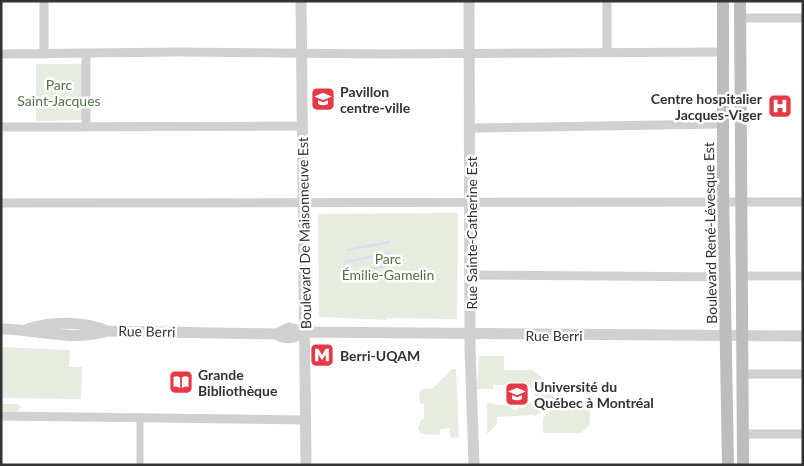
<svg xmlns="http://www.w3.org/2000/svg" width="804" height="466" viewBox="0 0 804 466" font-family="Lato,sans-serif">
<rect width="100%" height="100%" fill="#fff"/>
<path fill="#e6ecdf" d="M36 64H82L83 120 36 121Z
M458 213 457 319 387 318V320L319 317 318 214Z
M1 347 70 350 69 367H82L81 399 1 398Z
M479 356H504V370H533L553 388V396L555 399 534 417 533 415 497 417V424L487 434V403L510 406 512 410H516L519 406 520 408 526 407V405L535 401V390L526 385V382L520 383 519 385 515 382 509 385H493V389H477Z
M452 369H456L459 437 450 438V428L440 429V435L421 434 418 429 421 420 424 419V404L420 403 419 392 422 389H432Z
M558 402H563V407L590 408V424L581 433H543V418Z
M1 404H18L21 407 18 411H1Z"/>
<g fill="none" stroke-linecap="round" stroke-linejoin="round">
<path stroke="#cfe2ee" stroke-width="2.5" d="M348 250 389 242
M345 262 389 253
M345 274 389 265
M379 278 389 277"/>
<path stroke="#d0d0d0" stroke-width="7" d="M140 465V417"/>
<path stroke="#d0d0d0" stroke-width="9" d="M44 1V54
M607 1V53
M741 18H803
M1 54 179 52 382 54 723 52
M1 127 303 126
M86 127V53
M471 128 723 124
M1 203 803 202
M471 275 726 277
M742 276H803
M743 374H803
M1 416 305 420
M743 434H803"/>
<path stroke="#d0d0d0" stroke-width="11" d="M301 1 306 465
M469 1 470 348 474 465
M1 329C36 329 72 342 107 331L276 334C285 340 296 338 305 332
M28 329C51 321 84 321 107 331
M276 334 289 328 305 332 803 336"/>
<path stroke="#bdbdbd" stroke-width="12" d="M723 1V188L728 465
M740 1 743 465"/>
</g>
<defs>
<g id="university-square" transform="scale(1.25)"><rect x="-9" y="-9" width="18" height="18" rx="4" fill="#e63946" stroke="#fff"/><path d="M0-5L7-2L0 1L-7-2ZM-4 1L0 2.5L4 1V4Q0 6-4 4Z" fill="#fff"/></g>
<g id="hospital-square" transform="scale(1.25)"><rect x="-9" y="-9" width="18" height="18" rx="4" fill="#e63946" stroke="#fff"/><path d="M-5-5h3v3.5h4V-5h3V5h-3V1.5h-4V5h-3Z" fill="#fff"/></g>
<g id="metro-square" transform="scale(1.25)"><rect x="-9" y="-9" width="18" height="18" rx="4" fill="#e63946" stroke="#fff"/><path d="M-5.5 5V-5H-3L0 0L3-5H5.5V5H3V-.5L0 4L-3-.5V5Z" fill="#fff"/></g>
<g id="library-square" transform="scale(1.25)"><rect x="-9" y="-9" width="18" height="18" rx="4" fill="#e63946" stroke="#fff"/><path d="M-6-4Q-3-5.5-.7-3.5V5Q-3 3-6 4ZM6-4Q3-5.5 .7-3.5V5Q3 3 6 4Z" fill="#fff"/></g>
</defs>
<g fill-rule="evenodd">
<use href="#university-square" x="323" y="99"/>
<use href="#hospital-square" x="780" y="106"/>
<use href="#metro-square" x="322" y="355"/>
<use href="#library-square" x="181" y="382"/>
<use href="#university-square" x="517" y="394"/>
</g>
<g text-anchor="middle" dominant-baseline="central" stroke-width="5" stroke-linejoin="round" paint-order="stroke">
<g font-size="14" fill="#56703f" stroke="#fff">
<text x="59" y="84">Parc<tspan x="59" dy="16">Saint-Jacques</tspan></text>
<text x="388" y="258">Parc<tspan x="388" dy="16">Émilie-Gamelin</tspan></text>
</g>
<g font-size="14" font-weight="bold" fill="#333" stroke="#fff" text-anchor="start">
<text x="340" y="91">Pavillon<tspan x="340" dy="16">centre-ville</tspan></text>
<text x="762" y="98" text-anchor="end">Centre hospitalier<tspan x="762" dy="16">Jacques-Viger</tspan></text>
<text x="340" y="355">Berri-UQAM</text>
<text x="198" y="374">Grande<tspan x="198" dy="16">Bibliothèque</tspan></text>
<text x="534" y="386">Université du<tspan x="534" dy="16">Québec à Montréal</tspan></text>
</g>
<g font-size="14" fill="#333" stroke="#fff">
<text transform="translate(304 233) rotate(-91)">Boulevard De Maisonneuve Est</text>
<text transform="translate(471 233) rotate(-90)">Rue Sainte-Catherine Est</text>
<text transform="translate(710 233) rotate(-91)">Boulevard René-Lévesque Est</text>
<text transform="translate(147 331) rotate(1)">Rue Berri</text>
<text x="554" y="335">Rue Berri</text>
</g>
</g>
<rect width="804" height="466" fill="none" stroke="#333333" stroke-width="5"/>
</svg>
